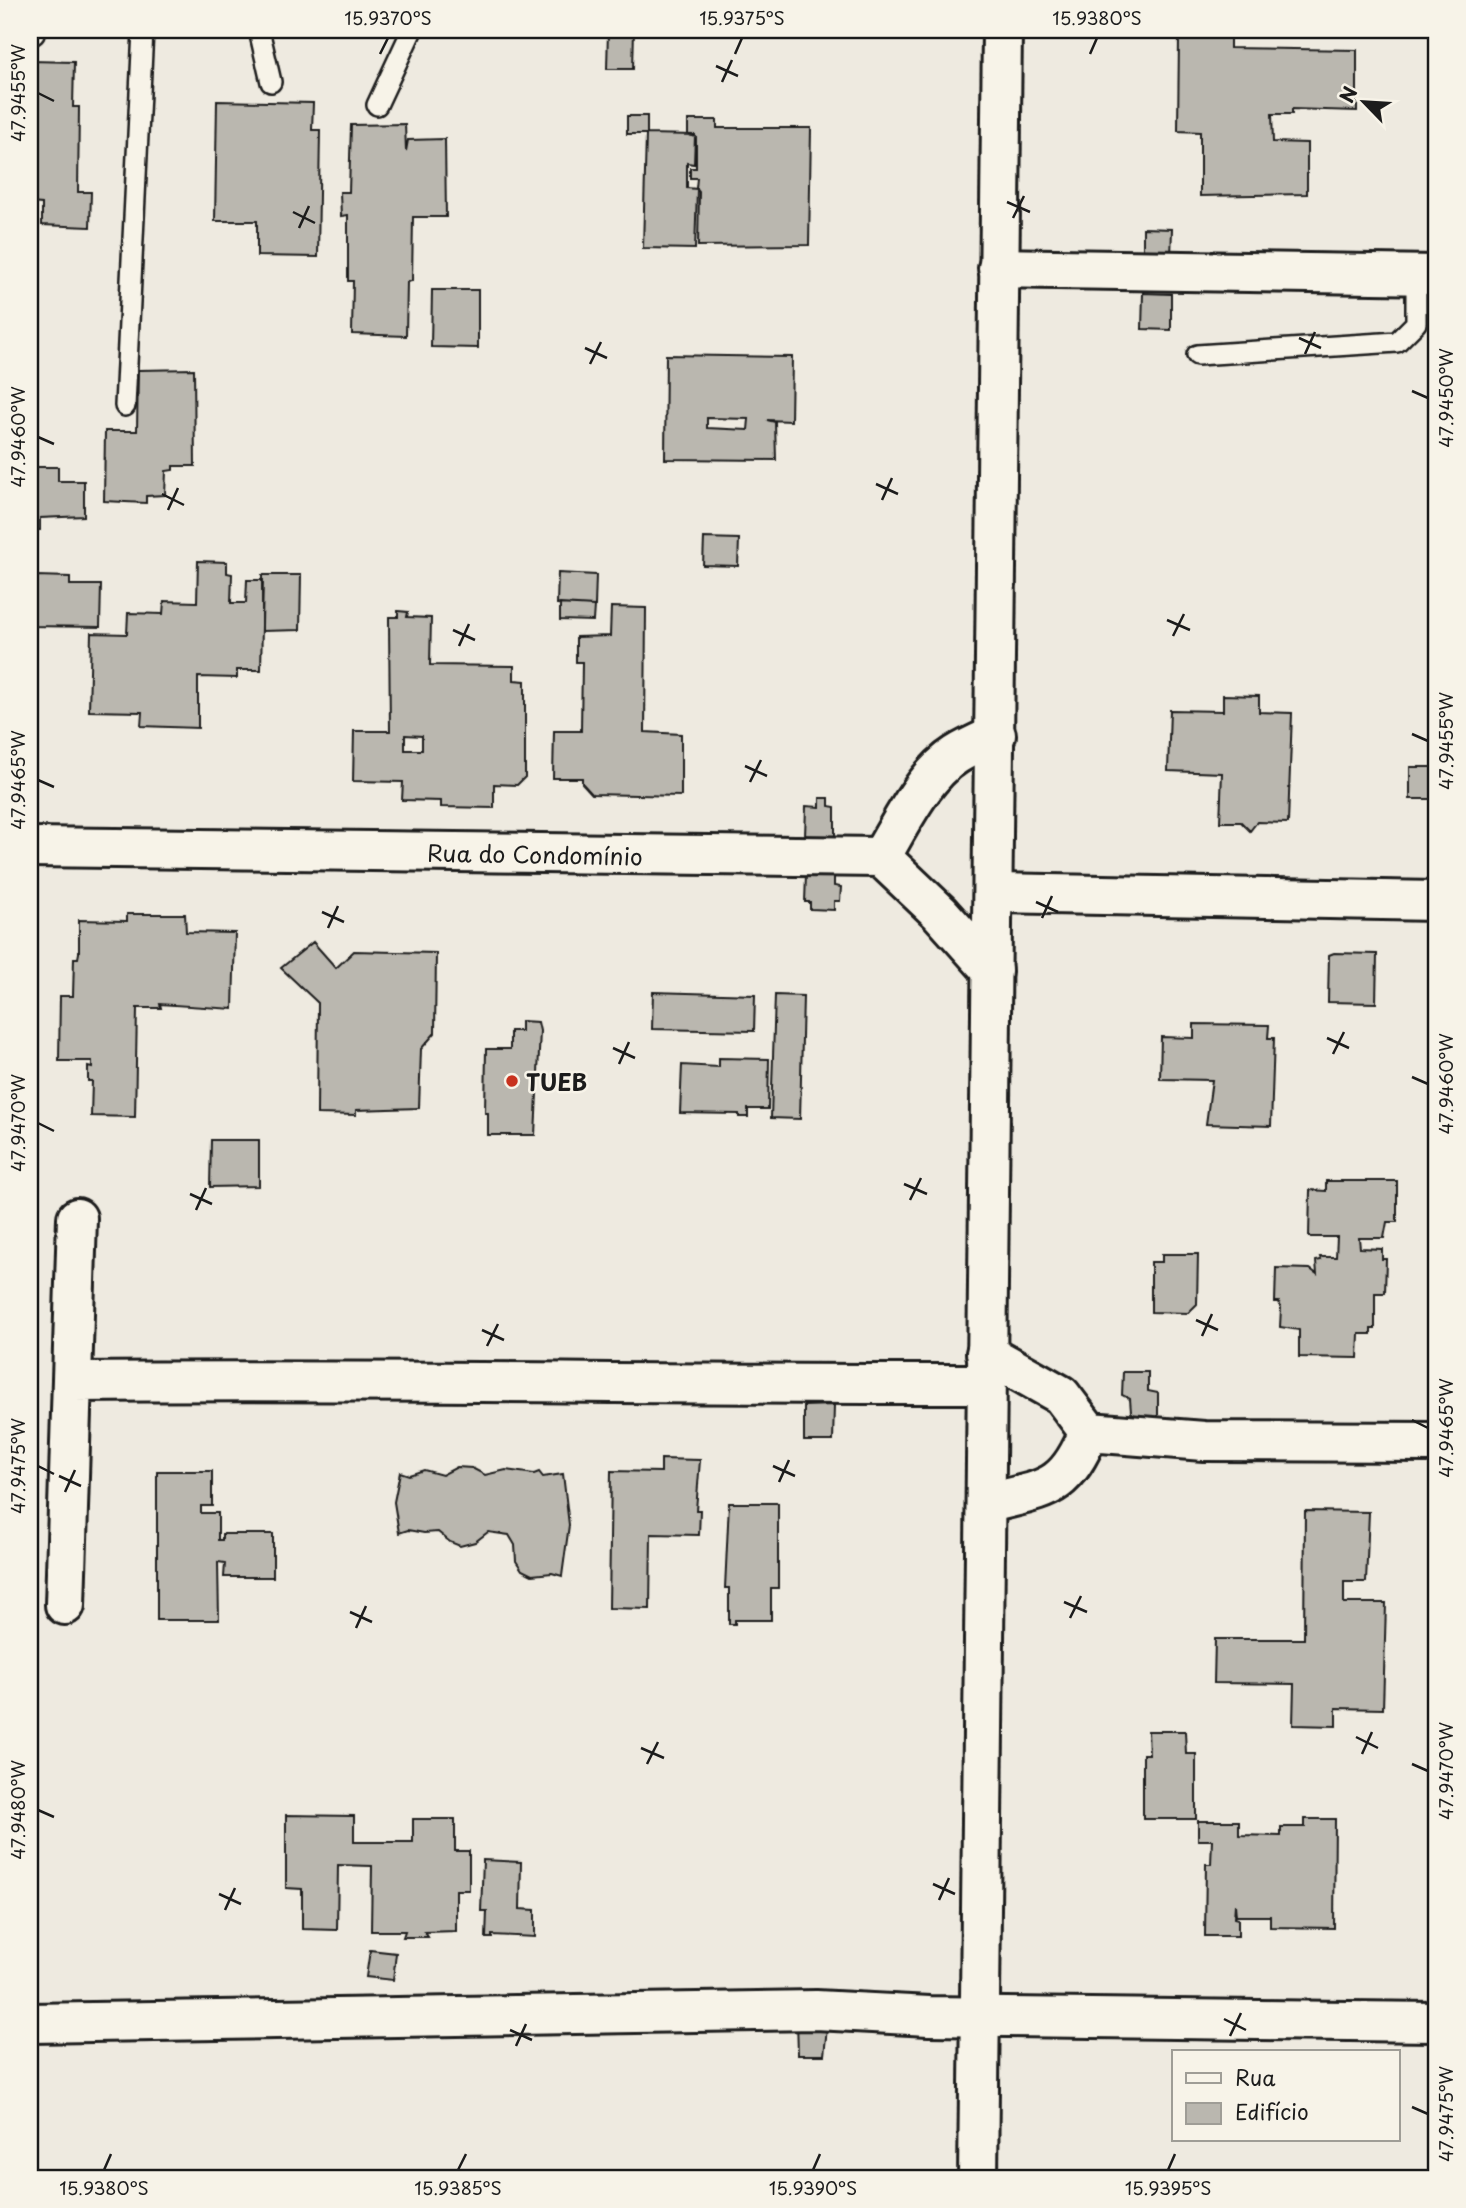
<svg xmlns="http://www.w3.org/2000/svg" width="1466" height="2208" viewBox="0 0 1466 2208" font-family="'Playpen Sans',sans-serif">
<rect width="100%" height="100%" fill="#eeeae0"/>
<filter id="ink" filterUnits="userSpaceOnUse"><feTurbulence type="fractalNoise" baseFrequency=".0143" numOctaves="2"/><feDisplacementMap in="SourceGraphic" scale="14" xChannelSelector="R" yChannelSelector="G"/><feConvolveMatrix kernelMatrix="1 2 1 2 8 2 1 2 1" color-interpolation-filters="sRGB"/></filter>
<g filter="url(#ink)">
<path fill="#bab7af" stroke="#1c1c1c" stroke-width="2" fill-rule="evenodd" d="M608 30H634L633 69H607Z
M1179 37H1230V48L1357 50V111L1292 109V114H1272L1273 142 1307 143V194L1200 196V132L1178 131Z
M30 61 74 62 73 107H79L78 192H91L90 227 42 225V204L30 203Z
M217 101 313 103 312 130H320L318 257 257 256V221H215Z
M627 116H647V134H627Z
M688 120H717V128H811L809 245 698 246 699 192 696 188 697 178H690V168H696V137L688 135Z
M405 124 406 151 408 140 445 139 446 217H413L412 281 407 282 406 336 352 334 353 281H348V215L341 216 340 192H349L351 125Z
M646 134 695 135 694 164 687 163V188L697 189 695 249 643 248Z
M1143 228 1172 229 1171 257 1143 256Z
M432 290H478V348L431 347Z
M1143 293 1171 294V330L1142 329Z
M666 355 792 357 791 421 767 420 775 422 776 460 665 459ZM707 418 749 419 748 430 707 428Z
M194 369 195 466H173V470L166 471 165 495 146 496V503L104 501 105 431H137L138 370Z
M30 467H58V481H84V516L40 518V530H30Z
M704 538 739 539 738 566 703 565Z
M198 561 227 562V573L232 574 231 603H246L247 580H263L261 670H237V678L198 677V728L141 726 142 712 89 711 91 633 127 634 128 613 163 614 164 601 197 602Z
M558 573 596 575 595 606 557 604Z
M262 575H301L300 630 262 631Z
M36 576 70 577V585H101L100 627 30 626V584H36Z
M560 604 594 606 593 621 560 620Z
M611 607 646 608 645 732 681 734V796L592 794 582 783V778H553L554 731H581L582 662H576V637L610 636Z
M398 611 408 612 407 617 431 618 430 665 514 666V680L525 681V777L517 785 494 784V808L441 807V801L402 800 403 782 353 781 354 731H390L389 621V617H398ZM405 735 422 736V750H405Z
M1223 695 1259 696V712L1292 713 1288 823 1257 822 1250 831 1241 822H1220L1222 773 1168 771 1170 710 1223 711Z
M1410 767H1436V799H1410Z
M820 798H829V806L835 807V837H805L806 806 820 807Z
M806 875 834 876V886L841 887 840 901H834V910L810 909V902H805Z
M127 914H185L186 932 235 933 233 1009 160 1004 161 1008H137L135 1117 91 1116 92 1081H88V1067L92 1068V1061H59L60 996H73L74 958H78L79 953V920L127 921Z
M313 942 336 968 354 951 436 953 435 1033 421 1049 419 1108 356 1110V1115L317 1114 318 1003 281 968Z
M1334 953 1377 954 1376 1003 1328 1002 1329 955Z
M653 992 755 995 754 1031 652 1029Z
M775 995 803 996 800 1119 771 1118Z
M521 1021 538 1022 540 1031 535 1135H488V1113H485L486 1049H510V1031H521Z
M1194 1024 1269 1025 1268 1038H1274L1271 1126 1206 1124 1212 1080 1160 1079 1161 1037 1194 1038Z
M719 1058 769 1059 768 1109H748V1117H739V1114L680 1113 682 1065 719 1067Z
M211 1140H259V1186L210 1187Z
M1326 1181H1397V1222H1387L1384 1238H1359L1360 1248 1382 1249V1259H1386L1385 1293H1375V1329H1371V1334H1359L1358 1358 1299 1357V1330L1280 1327 1281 1308 1279 1302H1275L1276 1268 1310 1269 1317 1274 1316 1261 1321 1260 1320 1257H1336L1337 1237H1309L1310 1190 1326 1191Z
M1162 1254H1198L1197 1304 1188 1313 1151 1312V1262H1162Z
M1123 1372H1148V1391L1158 1393V1418H1138L1131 1412 1130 1399 1122 1395Z
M834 1405 833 1441H804V1406Z
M661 1459 700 1460 696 1510H700L699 1535 651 1534 650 1609 609 1608 611 1471 661 1472Z
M457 1467 472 1468 485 1475 506 1470 534 1474 539 1472 543 1477 563 1474 569 1525 562 1576 552 1573 532 1575 522 1570 516 1561 515 1545 509 1535 488 1532 475 1542 460 1546 450 1542 438 1532 424 1533 408 1530 399 1533 394 1502 400 1472 409 1475 424 1470 442 1475Z
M157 1471H212V1506H201V1513H218V1540H222V1534H273V1577H224L225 1563 218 1562 219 1620H157Z
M729 1503H778V1588H771V1620H735V1624H729V1588H725Z
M1305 1511 1369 1512 1366 1582H1344V1603H1386L1383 1709 1336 1708V1726L1293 1725 1294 1684 1214 1683 1215 1639H1304Z
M1148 1731H1185L1186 1754H1196V1819H1143V1754H1149Z
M286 1815 354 1816V1842H413V1819H455V1851H469V1890H456V1931L425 1932 428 1937H403L405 1931H371L372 1866 338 1865 337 1930 302 1929V1889L286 1888Z
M1305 1819H1335L1334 1928 1270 1927V1916H1236L1235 1904 1234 1918 1238 1919V1936H1205L1206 1864H1211L1212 1840H1198V1821H1239V1835L1281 1836V1827H1305Z
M483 1860 521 1862 520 1909 535 1910V1937L492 1935V1938H486L487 1911H481Z
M370 1950 396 1953 393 1980 366 1977Z
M797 2019H828L824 2055H798Z"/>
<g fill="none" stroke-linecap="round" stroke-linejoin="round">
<g stroke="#1c1c1c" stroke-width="24">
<path id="lane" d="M34 30V34
M259 30 271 82
M377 105 412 30
M1197 355 1397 342 1416 323V275
M125 406 143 30"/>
</g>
<g stroke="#1c1c1c" stroke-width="44">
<path id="street" d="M998 268 1436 275
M30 847 881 857 940 913 992 971
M881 857C900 825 924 775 956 755 969 747 983 741 996 735
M994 893 1436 901
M986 1353 1061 1395 1089 1432
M72 1382C377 1379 681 1385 986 1384
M1089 1432 1204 1441 1436 1442
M986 1504C1044 1488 1064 1493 1089 1432
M65 1605 77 1218
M30 2023 816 2010 929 2016 1436 2022"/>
</g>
<g stroke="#1c1c1c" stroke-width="44">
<path id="secondary" d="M978 2178 1002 30"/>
</g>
<use href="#lane" stroke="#f7f3e8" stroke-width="19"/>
<use href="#street" stroke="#f7f3e8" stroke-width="38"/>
<use href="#secondary" stroke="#f7f3e8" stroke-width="38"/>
</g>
</g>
<path fill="none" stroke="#1c1c1c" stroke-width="2.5" d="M380 54 388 38M735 54 742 38M1090 54 1097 38M716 66 738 76M722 82 732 60M38 93 54 101M1007 202 1030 212M293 212 315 223M1013 218 1024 196M299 228 309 206M1299 338 1321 348M585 348 607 358M1305 354 1315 332M590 364 601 342M1412 391 1428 398M38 437 54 444M876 484 898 494M162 494 184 505M882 500 892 478M168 510 178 488M1167 620 1190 630M453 630 475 640M1173 636 1184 614M459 646 469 624M1412 734 1428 741M745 766 767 776M38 780 54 787M750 782 761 760M1036 902 1058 912M322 912 344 922M1042 918 1052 896M328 928 338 906M1327 1038 1349 1048M613 1048 635 1058M1333 1054 1344 1032M619 1064 629 1042M1412 1077 1428 1084M38 1123 54 1131M904 1184 927 1194M190 1194 212 1204M910 1200 921 1178M196 1210 206 1188M1196 1320 1218 1330M482 1330 504 1340M1202 1336 1212 1314M487 1346 498 1324M1412 1420 1428 1428M38 1466 54 1474M773 1466 795 1476M59 1476 81 1486M779 1482 789 1460M65 1492 75 1470M1064 1602 1087 1612M350 1612 372 1622M1070 1618 1081 1596M356 1628 366 1606M1356 1737 1378 1748M641 1748 664 1758M1362 1754 1372 1732M647 1764 658 1742M1412 1764 1428 1771M38 1810 54 1817M933 1884 955 1894M219 1894 241 1904M939 1900 949 1878M225 1910 235 1888M1224 2019 1246 2030M510 2030 532 2040M1230 2036 1241 2013M516 2046 526 2024M1412 2107 1428 2114M104 2170 111 2154M458 2170 466 2154M813 2170 820 2154M1168 2170 1175 2154"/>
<circle fill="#c8321e" stroke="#f7f3e8" stroke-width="2.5" cx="512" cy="1081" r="7"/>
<g text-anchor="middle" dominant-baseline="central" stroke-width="5" stroke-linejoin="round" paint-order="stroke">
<g font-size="23" fill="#1c1c1c" stroke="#f7f3e8">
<text transform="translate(535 854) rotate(1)">Rua do Condomínio</text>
</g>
<g font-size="23" font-weight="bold" fill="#1c1c1c" stroke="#f7f3e8" text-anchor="start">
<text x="526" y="1081">TUEB</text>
</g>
</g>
<rect width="1466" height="2208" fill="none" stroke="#f7f3e8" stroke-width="77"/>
<rect x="1172" y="2050" width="228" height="91" fill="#f7f3e8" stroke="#9f9d96" stroke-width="2"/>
<rect x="1186" y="2073" width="35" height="10" fill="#f7f3e8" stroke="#9f9d96" stroke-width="2"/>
<text x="1235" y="2086" font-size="21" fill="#1c1c1c">Rua</text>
<rect x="1186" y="2103" width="35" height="21" fill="#bab7af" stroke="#9f9d96" stroke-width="2"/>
<text x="1235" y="2120" font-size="21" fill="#1c1c1c">Edifício</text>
<g transform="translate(1364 102) rotate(295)" stroke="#f7f3e8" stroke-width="5" paint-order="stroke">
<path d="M0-5L12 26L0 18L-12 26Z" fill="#1c1c1c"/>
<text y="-10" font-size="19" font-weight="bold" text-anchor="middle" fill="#1c1c1c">N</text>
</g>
<rect x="38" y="38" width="1390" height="2132" fill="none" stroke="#1c1c1c" stroke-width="2.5"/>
<g font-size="18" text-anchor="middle" fill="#1c1c1c">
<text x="388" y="25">15.9370°S</text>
<text x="742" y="25">15.9375°S</text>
<text x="1097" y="25">15.9380°S</text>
<text transform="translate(19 93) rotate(-90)" y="6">47.9455°W</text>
<text transform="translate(1447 398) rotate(-90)" y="6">47.9450°W</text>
<text transform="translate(19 437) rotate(-90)" y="6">47.9460°W</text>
<text transform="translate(1447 741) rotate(-90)" y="6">47.9455°W</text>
<text transform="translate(19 780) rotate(-90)" y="6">47.9465°W</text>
<text transform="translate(1447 1084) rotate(-90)" y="6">47.9460°W</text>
<text transform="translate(19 1123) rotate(-90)" y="6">47.9470°W</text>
<text transform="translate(1447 1428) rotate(-90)" y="6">47.9465°W</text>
<text transform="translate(19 1466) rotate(-90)" y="6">47.9475°W</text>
<text transform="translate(1447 1771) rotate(-90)" y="6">47.9470°W</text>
<text transform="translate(19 1810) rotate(-90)" y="6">47.9480°W</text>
<text transform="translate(1447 2114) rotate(-90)" y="6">47.9475°W</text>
<text x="104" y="2195">15.9380°S</text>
<text x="458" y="2195">15.9385°S</text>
<text x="813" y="2195">15.9390°S</text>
<text x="1168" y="2195">15.9395°S</text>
</g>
</svg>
